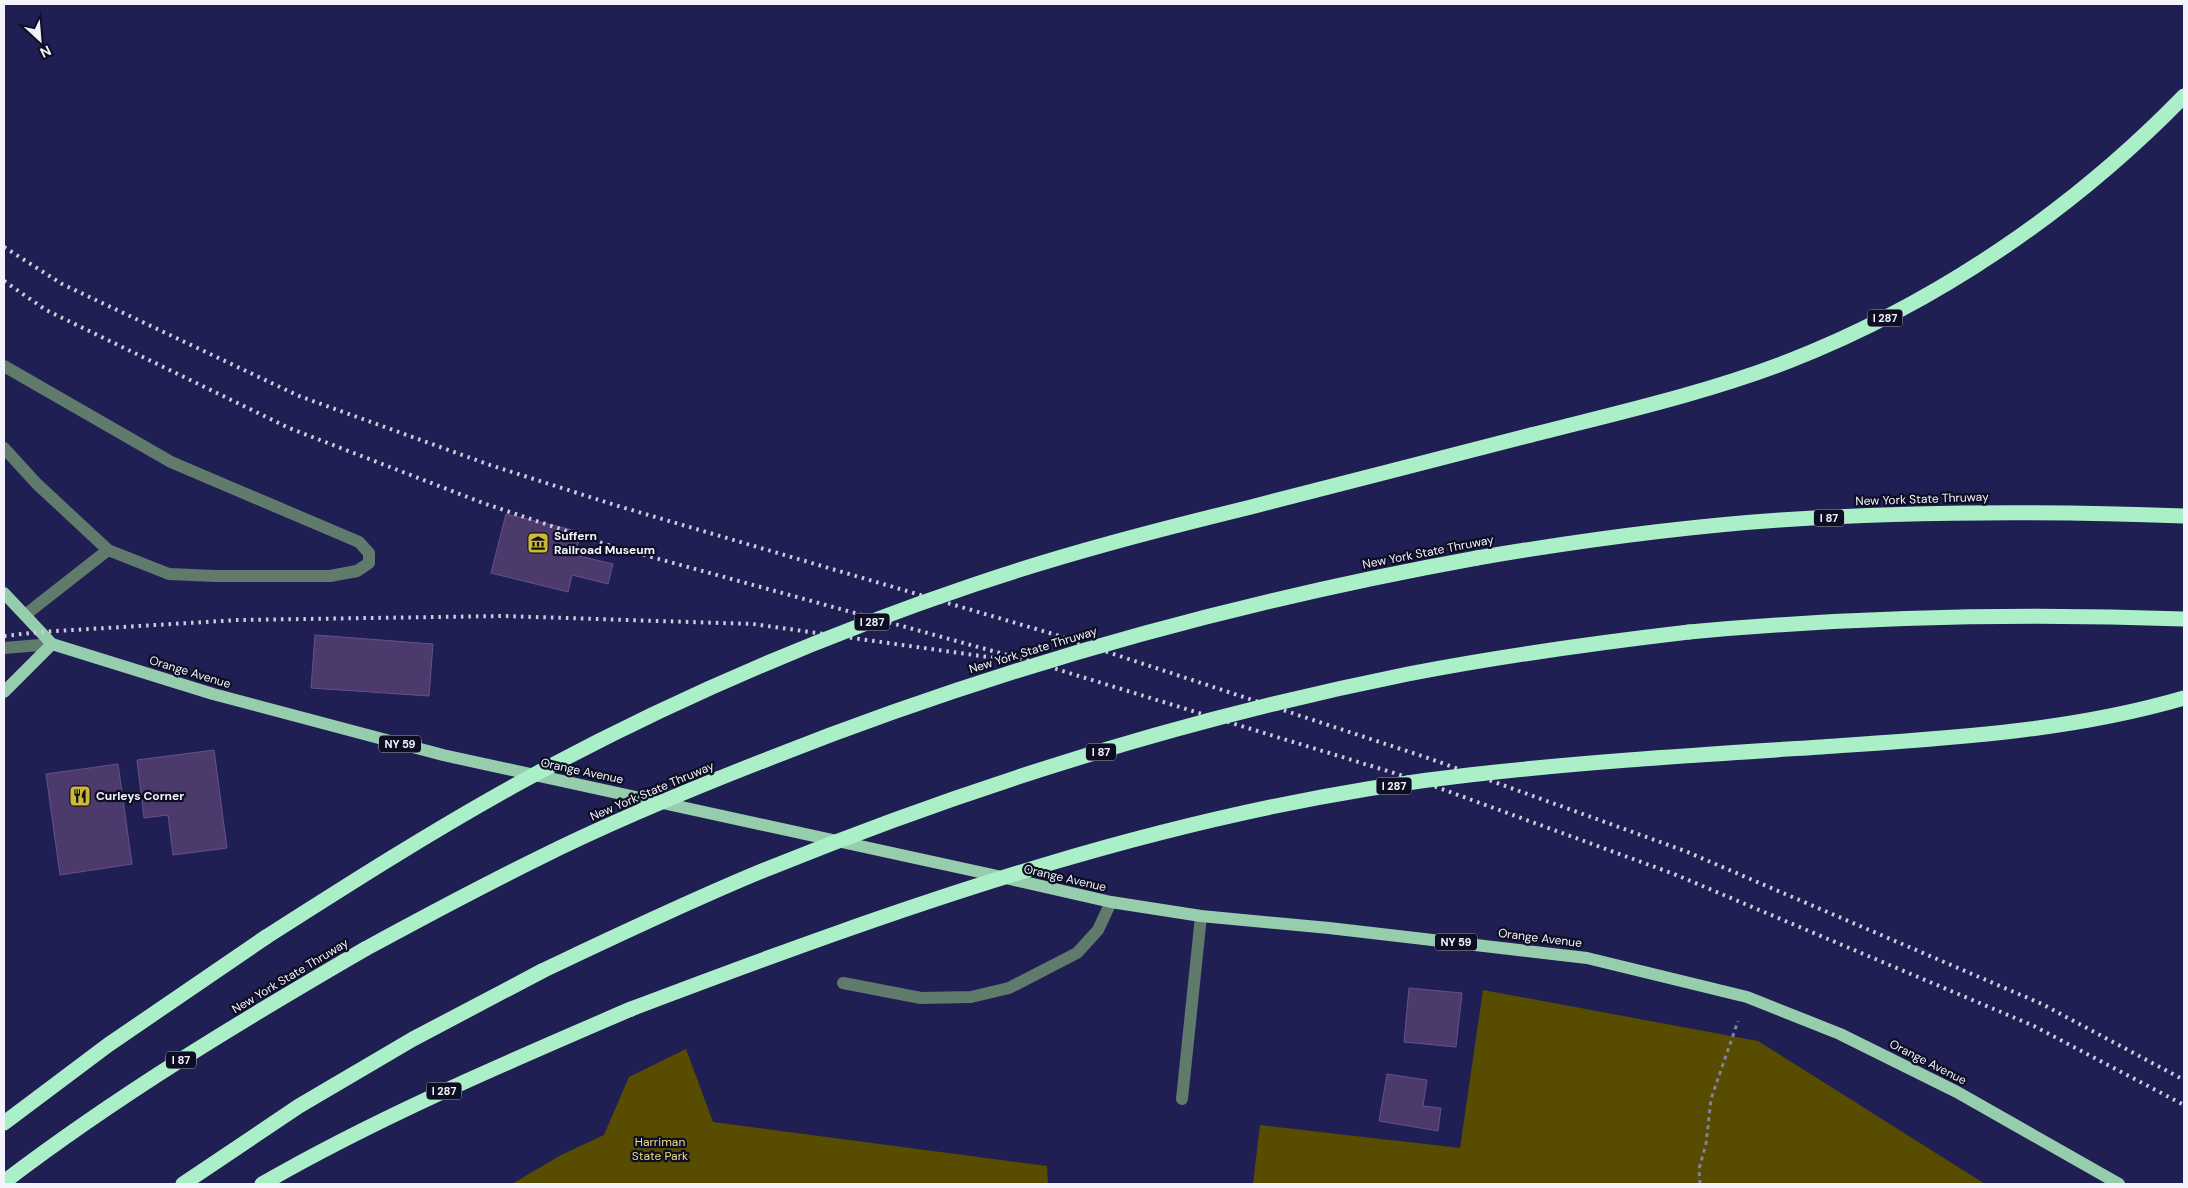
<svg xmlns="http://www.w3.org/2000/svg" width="2188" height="1188" viewBox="0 0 2188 1188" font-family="'DM Sans',sans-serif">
<rect width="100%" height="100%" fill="#201f54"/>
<path fill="#584c00" d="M1483 990 1758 1041 1985 1184H1253L1260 1125 1460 1148Z
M686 1049 713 1122 1047 1166 1048 1184H512L561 1155 604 1135 629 1077Z"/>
<path fill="#4c3a6d" stroke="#65518b" d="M506 514 581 532 575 555 613 564 608 584 572 575 568 592 491 573Z
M315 635 433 644 429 696 311 688Z
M214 750 227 848 173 855 168 815 144 818 137 760Z
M118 764 132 864 60 875 46 774Z
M1409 988 1462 993 1456 1047 1404 1042Z
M1387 1074 1427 1080 1423 1106 1441 1108 1438 1131 1379 1121Z"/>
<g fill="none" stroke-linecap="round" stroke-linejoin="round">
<path stroke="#8181a1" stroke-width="3" stroke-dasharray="4 4" stroke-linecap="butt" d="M1700 1184 1699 1169 1706 1144 1711 1099 1738 1021"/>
<path stroke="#607a6b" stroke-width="12" d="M4 366 171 462 359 542 369 553V563L357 571 330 576H215L169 574 108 550 37 484 4 448
M25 615 108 550
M4 648 52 644
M843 983 921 998 971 997 1009 988 1077 953 1098 930 1111 902
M1182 1099 1201 916"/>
<path stroke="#96cead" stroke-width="12" d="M4 593 52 644 213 694 443 755 993 875 1111 902 1201 916 1329 928 1587 958 1747 997 1840 1034 1957 1092 2119 1184
M4 692 52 644"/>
<path stroke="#abefc8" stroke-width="15" d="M1531 435C1617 413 1706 393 1789 361 1937 303 2073 210 2184 96
M1477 558C1577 541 1678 527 1780 520 1915 511 2049 511 2184 516
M1689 632C1854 617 2019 613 2184 619
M4 1123 108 1045 266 937
M4 1182C118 1095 241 1021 365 949
M183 1184 299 1106 413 1039 542 971
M262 1184C380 1116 506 1063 631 1009"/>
<path stroke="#ccccdc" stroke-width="4" stroke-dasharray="2.5 5" stroke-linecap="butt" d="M4 247 62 284 299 396 490 465 618 506 1053 634 1428 758 1685 851 2042 1004 2184 1080
M4 281 46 310 289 428 483 503 608 545 1040 664 1420 781 1674 874 2034 1026 2184 1105
M4 636 40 632 238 620 503 616 753 624 995 658"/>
<path stroke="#abefc8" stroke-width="15" d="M266 937C349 884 432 831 519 783 663 704 816 638 973 585 1064 554 1157 530 1251 507 1344 483 1438 459 1531 435
M365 949C422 918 480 887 539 858 613 821 691 789 768 759 997 668 1234 602 1477 558
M542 971C616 936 691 900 767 869 974 785 1189 718 1408 674 1501 656 1595 643 1689 632
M631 1009C903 906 1178 807 1469 775 1591 761 1714 754 1836 746 1953 738 2071 731 2184 698"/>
</g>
<defs>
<g id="museum-square" transform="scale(1.125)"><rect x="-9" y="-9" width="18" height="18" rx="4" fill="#cfb837" stroke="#0d0e24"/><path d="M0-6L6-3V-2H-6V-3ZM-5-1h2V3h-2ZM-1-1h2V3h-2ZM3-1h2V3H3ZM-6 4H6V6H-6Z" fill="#111"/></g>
<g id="restaurant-square" transform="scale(1.125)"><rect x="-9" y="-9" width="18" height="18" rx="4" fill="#cfb837" stroke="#0d0e24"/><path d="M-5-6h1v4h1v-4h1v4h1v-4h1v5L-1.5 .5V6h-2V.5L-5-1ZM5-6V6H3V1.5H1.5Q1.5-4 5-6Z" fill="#111"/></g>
</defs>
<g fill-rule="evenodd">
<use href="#museum-square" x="538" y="543"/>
<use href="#restaurant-square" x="80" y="796"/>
</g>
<g text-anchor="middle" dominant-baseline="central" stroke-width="4.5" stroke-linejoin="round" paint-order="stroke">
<g fill="#0d0e24" stroke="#aeafba" stroke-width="1">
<rect x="1867.5" y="309.5" width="35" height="17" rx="4"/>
<rect x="1814" y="509.5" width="30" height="17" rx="4"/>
<rect x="854.5" y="613.5" width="35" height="17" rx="4"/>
<rect x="379" y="735.5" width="42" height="17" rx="4"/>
<rect x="1086" y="743.5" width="30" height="17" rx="4"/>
<rect x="1376.5" y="777.5" width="35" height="17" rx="4"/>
<rect x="1435" y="933.5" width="42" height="17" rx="4"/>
<rect x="166" y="1051.5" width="30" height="17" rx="4"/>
<rect x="426.5" y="1082.5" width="35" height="17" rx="4"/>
</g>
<g font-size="11" font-weight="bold" fill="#f3f4fb">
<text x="1885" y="318">I 287</text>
<text x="1829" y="518">I 87</text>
<text x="872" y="622">I 287</text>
<text x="400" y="744">NY 59</text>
<text x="1101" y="752">I 87</text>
<text x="1394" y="786">I 287</text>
<text x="1456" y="942">NY 59</text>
<text x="181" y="1060">I 87</text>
<text x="444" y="1091">I 287</text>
</g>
<g font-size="12" fill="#f3f4fb" stroke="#0d0e24">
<text transform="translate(1922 499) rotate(-2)">New York State Thruway</text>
<text transform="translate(1428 552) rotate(-11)">New York State Thruway</text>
<text transform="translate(1033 650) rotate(-17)">New York State Thruway</text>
<text transform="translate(190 672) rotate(17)">Orange Avenue</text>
<text transform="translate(582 771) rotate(12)">Orange Avenue</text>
<text transform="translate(652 791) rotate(-23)">New York State Thruway</text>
<text transform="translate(1065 878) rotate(13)">Orange Avenue</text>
<text transform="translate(1540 938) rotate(7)">Orange Avenue</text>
<text transform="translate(290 976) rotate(-31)">New York State Thruway</text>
<text transform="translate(1928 1062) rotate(27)">Orange Avenue</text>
</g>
<g font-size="12" font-weight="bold" fill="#f3f4fb" stroke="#0d0e24" text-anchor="start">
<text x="554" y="536">Suffern<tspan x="554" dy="14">Railroad Museum</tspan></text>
<text x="96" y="796">Curleys Corner</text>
</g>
<g font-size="12" fill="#efdc7e" stroke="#0d0e24">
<text x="660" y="1142">Harriman<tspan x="660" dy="14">State Park</tspan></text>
</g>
</g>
<rect width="2188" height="1188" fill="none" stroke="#f3f4fb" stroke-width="10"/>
<g transform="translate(40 40) rotate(154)" stroke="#0d0e24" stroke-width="4" paint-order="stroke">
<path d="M0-4L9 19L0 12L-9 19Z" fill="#f3f4fb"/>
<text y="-8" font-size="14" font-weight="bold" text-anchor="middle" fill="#f3f4fb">N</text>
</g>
</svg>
